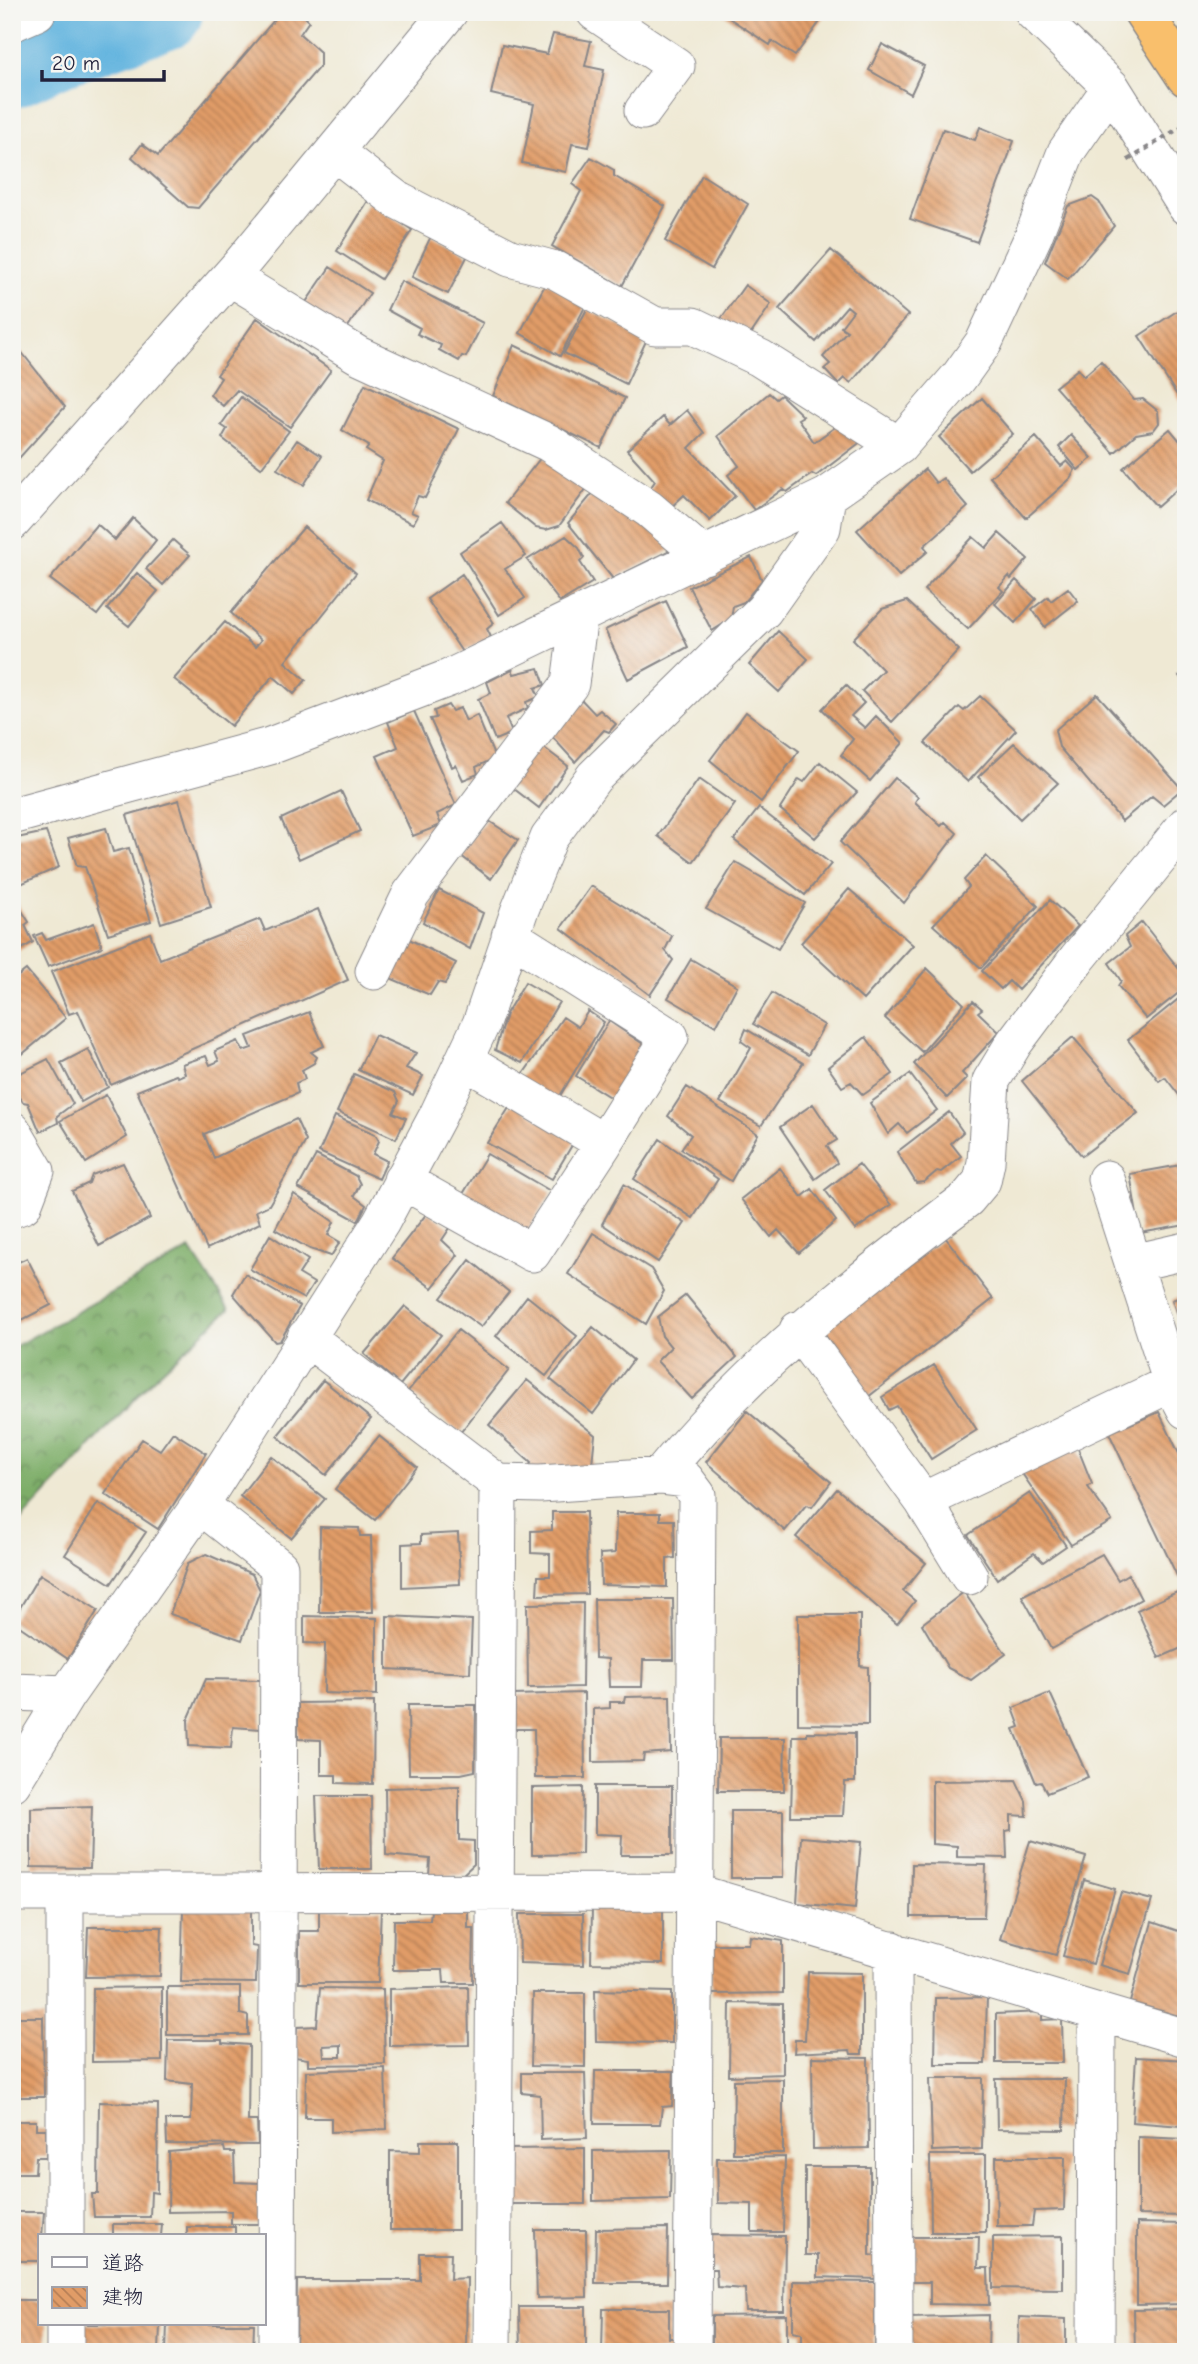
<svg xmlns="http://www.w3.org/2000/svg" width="1198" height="2364" viewBox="0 0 1198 2364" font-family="'Comic Neue','Klee One',sans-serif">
<defs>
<pattern id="forest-crowns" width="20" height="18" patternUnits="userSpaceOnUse" patternTransform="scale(1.75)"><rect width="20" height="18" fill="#7dad68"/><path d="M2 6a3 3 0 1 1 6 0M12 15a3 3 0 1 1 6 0" fill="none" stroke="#668c57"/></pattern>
<pattern id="building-back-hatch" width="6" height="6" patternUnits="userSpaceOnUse" patternTransform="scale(1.75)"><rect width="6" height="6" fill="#e19c67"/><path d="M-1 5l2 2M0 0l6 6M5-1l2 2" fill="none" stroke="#b67f56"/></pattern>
</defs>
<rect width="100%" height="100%" fill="#f6f6f2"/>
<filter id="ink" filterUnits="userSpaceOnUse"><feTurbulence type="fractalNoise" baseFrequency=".0143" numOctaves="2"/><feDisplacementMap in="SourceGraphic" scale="14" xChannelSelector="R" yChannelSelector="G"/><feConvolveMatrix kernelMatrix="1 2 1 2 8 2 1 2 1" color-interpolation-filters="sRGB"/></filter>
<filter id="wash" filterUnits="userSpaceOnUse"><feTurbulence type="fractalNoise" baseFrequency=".00686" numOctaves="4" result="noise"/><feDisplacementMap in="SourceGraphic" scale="28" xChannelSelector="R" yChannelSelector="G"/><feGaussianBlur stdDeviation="1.57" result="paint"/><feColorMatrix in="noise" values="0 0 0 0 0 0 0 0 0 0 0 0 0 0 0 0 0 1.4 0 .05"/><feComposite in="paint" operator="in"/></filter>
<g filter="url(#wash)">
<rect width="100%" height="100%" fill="#efe9d4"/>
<path fill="url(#forest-crowns)" stroke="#506852" stroke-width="2" d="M190 1249 229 1309 152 1380 12 1530V1348Z"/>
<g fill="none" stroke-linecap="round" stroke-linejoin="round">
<path stroke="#65b5df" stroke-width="74" d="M12 71 54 52 166 12"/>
</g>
<g id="blocks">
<path fill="url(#building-back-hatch)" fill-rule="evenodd" d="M281 12H300L309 21 300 34 320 52V66L198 208 188 207 132 157 142 144 158 156Z
M720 12H827L795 56 772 41 770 45Z
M553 34 591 41 585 66 604 70 589 147 572 144 566 172 522 163 534 104 491 94 502 45 547 54Z
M882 44 924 66 911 94 869 70Z
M980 127 1014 141 977 242 910 219 943 129 975 140Z
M591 157 614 170V176L665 206 622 286 552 246 581 191 572 184Z
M702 175 748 204 712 269 665 241Z
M1092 197 1099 202 1114 226 1068 279 1045 262 1068 206Z
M368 201 412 230 381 279 337 251Z
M431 236 468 255 448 294 412 277Z
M831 250 908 315 851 383 844 378 838 384 824 369 830 364 823 357 847 331 841 327 853 311 847 306 816 342 779 309Z
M330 267 370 293 344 333 302 308Z
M401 281 483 323 466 357 462 356 459 361 439 350 441 345 417 334 420 328 387 310Z
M547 281 587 303 560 356 520 333Z
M745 285 771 304 751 334 718 323Z
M1186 305V409L1139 336Z
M587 309 647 339 626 384 564 353Z
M257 318 331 370 290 427 237 390 223 406 210 395 221 378 217 375Z
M12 340 65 407 12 466Z
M514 345 625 398 601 448 493 396Z
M1101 361 1134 400 1143 399 1158 411 1159 423 1153 431 1136 434 1114 453 1055 387 1078 369 1084 376Z
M365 384 459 429 425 498 418 496 411 512 418 515 413 524 366 500 383 461 366 450 369 446 342 430Z
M769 393 776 399 781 395 803 416 798 419 814 442 841 423 862 441 816 476 812 474 787 492 783 489 754 510 728 475 739 466 718 436Z
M241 397 289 431 261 468 222 438 227 429 221 425Z
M982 398 1013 434 970 471 939 437Z
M687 410 704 433 689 448 735 496 710 521 684 495 668 510 649 490 655 481 627 450 663 417 670 425Z
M1170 429 1186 448V481L1157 507 1123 468Z
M1071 435 1092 458 1078 470 1059 447Z
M1036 437 1061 466 1067 461 1075 470 1070 479 1026 518 990 477Z
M297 440 322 456 304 485 277 469Z
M542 456 589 485 559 526 546 530 536 528 505 503Z
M925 469 936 483 943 478 968 507 924 546 928 551 899 576 857 530Z
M593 493 680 545 613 579 568 523Z
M133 518 156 540 97 615 50 579 97 524 115 540Z
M502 523 526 556 505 569 525 598 499 615 460 552Z
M304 527 356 573 285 662 306 680 294 694 273 676 231 726 174 679 225 622 255 647 261 640 231 613Z
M999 533 1028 559 1011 579 1009 576 999 587 1003 591 968 629 924 590 973 537 986 548Z
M566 536 579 548 584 558 580 562 593 582 560 602 527 560Z
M173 540 190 555 163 585 146 569Z
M751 557 762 580 744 602 733 606 731 619 712 631 689 587Z
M137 573 158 591 129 626 107 609Z
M462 574 494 623 487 629 491 637 462 652 427 599Z
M1016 580 1036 599 1015 623 995 604Z
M1068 588 1078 601 1045 627 1032 609 1048 597 1051 601Z
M666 601 688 647 628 679 605 630Z
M907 601 959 650 892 722 862 691 883 670 853 639 882 609Z
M778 631 808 659 779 692 749 665Z
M539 668 545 685 535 688 539 697 526 702 528 708 506 718 512 733 495 740 478 699 491 693 487 682 512 669 514 674Z
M1186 670V685L1179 676Z
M846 685 864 703 851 716 865 728 876 716 903 743 870 781 841 755 853 739 822 709Z
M1097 694 1182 789 1163 805 1152 796 1122 821 1059 747 1055 730Z
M980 696 1016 730 968 782 925 743 959 707 964 711Z
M579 697 595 714 600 710 616 724 609 732 604 730 575 762 547 731Z
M448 705 452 711 460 708 466 721 477 715 495 758 476 767 478 774 463 780 456 765 452 767 430 719 436 718 434 711Z
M414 711 456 805 437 814 441 825 413 836 377 756 398 747 388 722Z
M746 712 799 751 761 802 710 760Z
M1014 743 1058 783 1020 819 978 777Z
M539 744 568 766 539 808 509 785Z
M820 762 857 792 815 838 780 809 799 779 804 782Z
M895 778 918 797 915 802 941 826 945 822 957 833 904 903 840 842Z
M699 779 735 804 693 862 658 836Z
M341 791 360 831 299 859 281 819Z
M179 800 211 907 161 923 127 815Z
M759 808 831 864 805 895 734 840Z
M486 819 518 840 491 879 460 855Z
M106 828 113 852 129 848 151 921 108 934 85 867 77 866 68 838Z
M46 832 59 867 14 887 12 839Z
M986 856 1038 906 981 968 933 925 969 887 964 880Z
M735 862 805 903 778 949 706 909Z
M591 886 672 936 665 950 673 960 650 995 561 928Z
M849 889 913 945 863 1000 801 943Z
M439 890 483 913 470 949 423 922Z
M12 895 29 922 25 925 33 942 12 955Z
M1050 900 1078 926 1018 990 1009 981 1001 989 982 971Z
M318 909 348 980 111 1085 78 1011 69 1014 51 972 150 933 160 959 260 919 265 931Z
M1142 922 1186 978V987L1146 1019 1118 986 1121 981 1109 963 1130 947 1125 936Z
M94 923 102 947 48 967 34 936 42 933 46 940Z
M409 939 456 963 445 984 438 982 430 995 390 978Z
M691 959 737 986 716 1026 668 998Z
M927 968 964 1004 922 1052 885 1018Z
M26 970 66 1018 20 1056 12 1046V981Z
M525 982 559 1002 522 1063 495 1050 506 1014Z
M772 993 824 1025 808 1055 753 1024Z
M1182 996 1186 1001V1104L1165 1077 1159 1081 1128 1040Z
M973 1001 982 1009 978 1012 999 1032 962 1073 967 1078 947 1098 914 1064Z
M588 1011 604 1022 557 1101 519 1080 563 1017 578 1027Z
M309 1012 324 1046 311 1052 317 1057 314 1063 302 1070 305 1079 296 1083 298 1093 204 1134 214 1158 296 1119 306 1141 269 1205 256 1211 260 1223 207 1249 137 1091 176 1075 178 1077 185 1074 182 1064 206 1056 210 1065 219 1061 215 1051 238 1041 243 1051 252 1048 247 1036Z
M609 1021 649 1048 616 1101 576 1076Z
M746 1029 803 1063 761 1126 720 1102 751 1048 741 1041Z
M375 1035 416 1053 406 1068 423 1076 413 1095 358 1070Z
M866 1037 893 1074 863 1095 851 1082 842 1087 828 1067Z
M1073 1037 1138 1113 1082 1156 1022 1081Z
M88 1049 108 1087 81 1102 61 1063Z
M48 1059 73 1104 57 1116 58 1123 40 1132 28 1103 23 1102 12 1084V1077Z
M354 1074 395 1092 399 1101 393 1113 406 1118 396 1139 337 1112Z
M910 1074 937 1110 907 1133 899 1124 888 1134 870 1103Z
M687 1087 758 1134 731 1181 681 1149 691 1135 668 1116Z
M106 1095 127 1137 86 1163 60 1121Z
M512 1103 575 1140 552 1179 487 1143Z
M813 1104 837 1140 827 1146 837 1163 815 1179 780 1127Z
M949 1112 963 1132 951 1143 961 1156 941 1172 937 1171 924 1182 916 1183 897 1152Z
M335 1116 375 1134 379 1141 373 1154 387 1161 379 1179 319 1152Z
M660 1139 718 1179 693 1218 634 1179Z
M487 1154 552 1192 527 1232 463 1194Z
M316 1155 356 1176 360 1184 354 1196 366 1205 358 1221 298 1188Z
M123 1163 150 1218 99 1246 72 1191 89 1183 92 1175Z
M859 1164 891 1205 855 1230 825 1190Z
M1186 1164V1225L1140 1233 1130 1174Z
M780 1168 802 1197 812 1189 836 1221 799 1253 778 1230 771 1237 741 1199Z
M624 1184 685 1223 658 1262 602 1224Z
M294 1194 334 1222 328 1235 340 1242 331 1256 310 1249 275 1229Z
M428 1212 450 1228 442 1240 458 1255 432 1288 392 1258Z
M593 1233 651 1269 664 1291 646 1324 568 1274Z
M270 1235 308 1260 299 1274 314 1283 304 1299 250 1269Z
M945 1237 993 1299 868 1397 820 1328Z
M27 1258 51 1305 12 1325V1265Z
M470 1260 509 1292 481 1327 441 1298Z
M245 1274 300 1306 280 1341 275 1342 233 1294Z
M686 1295 737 1357 692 1399 657 1361 671 1347 662 1336 658 1317Z
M1186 1295V1340H1185L1172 1300Z
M527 1296 577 1336 546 1376 496 1336Z
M405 1306 441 1335 400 1385 364 1354Z
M593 1327 633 1360 593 1414 550 1379Z
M458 1330 509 1370 460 1433 408 1391Z
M934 1365 977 1430 931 1459 897 1406 889 1410 882 1397Z
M323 1380 371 1419 326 1475 277 1436Z
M527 1380 595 1435 591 1473 525 1474 531 1463 489 1425Z
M747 1411 831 1482 812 1507 806 1505 785 1531 706 1462Z
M1159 1412 1186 1468V1574L1178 1578 1109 1433Z
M173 1432 206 1453 158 1529 105 1494 142 1439 160 1450Z
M379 1436 417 1467 375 1520 335 1489Z
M1077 1446 1092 1484 1088 1487 1112 1521 1071 1545 1021 1472Z
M271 1456 325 1499 291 1538 240 1496Z
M837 1489 926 1563 903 1591 915 1601 897 1624 796 1537Z
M1030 1493 1066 1546 1043 1562 1034 1553 997 1579 968 1535Z
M98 1503 146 1532 111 1584 65 1555Z
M552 1512H586L587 1594 537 1595 538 1576H550V1554L531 1553V1531L552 1530Z
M616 1513H660V1520H674L675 1558 667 1559V1587L601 1585 600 1554 615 1553Z
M320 1527 359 1528 360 1536H371L373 1612H319Z
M458 1533 460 1584 402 1587V1544L421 1543V1535Z
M206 1554 252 1574 260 1590 242 1640 170 1614 188 1563Z
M1102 1554 1118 1580 1128 1574 1141 1599 1051 1649 1022 1596Z
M40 1574 98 1610 68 1659 12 1621Z
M1186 1588V1646L1159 1658 1137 1610Z
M964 1592 1006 1654 971 1680 948 1668 922 1624Z
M594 1599H673L674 1660H643L642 1687H609L608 1659 595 1658Z
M583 1603 582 1687 528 1688 527 1604Z
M798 1615H860V1666L868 1667V1725L798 1724Z
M304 1616 377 1618V1695L324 1693 325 1644 304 1643Z
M387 1616 472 1620 470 1673 387 1669Z
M206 1679 262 1680 261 1729 233 1727 231 1748 189 1746 188 1720Z
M584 1693 585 1778H535L534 1729H514V1695Z
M1050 1693 1088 1777 1047 1793 1041 1782 1036 1783 1014 1729 1020 1727 1013 1708Z
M670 1696 671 1752 644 1754 643 1761 593 1762V1709L610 1708V1702H624L625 1697Z
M374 1702 373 1784 336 1783V1775H321V1740L298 1739V1703Z
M408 1705H476L475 1771 461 1774H409Z
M807 1732 855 1733V1782H845L843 1816H791L793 1736H807Z
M719 1738H785L784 1791H718Z
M1016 1780 1026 1801 1027 1816 1011 1815V1830L1006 1831 1007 1858 957 1857V1846L932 1844V1781Z
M459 1786V1840L474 1841V1864L462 1875 429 1876 430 1859 386 1855 385 1788Z
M595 1786H672V1855H621L622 1835 595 1834Z
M583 1787 582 1854 532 1855V1788Z
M316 1796H371L372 1869H319Z
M92 1806 90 1868 31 1867V1808Z
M731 1811H783V1878H731Z
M801 1837 861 1842 855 1909 797 1903Z
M1030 1841 1086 1857 1056 1955 1000 1939Z
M912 1864 986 1865 984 1917H911Z
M1084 1880 1115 1889 1093 1964 1063 1956Z
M1121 1892 1152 1900 1130 1974 1099 1965Z
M592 1907 663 1909V1964L591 1963Z
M183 1909 251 1910V1946L257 1947 256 1983 181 1982Z
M319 1909H381L378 1983H299V1931H319Z
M431 1911H468V1928H474L473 1983H444L443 1970H393L394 1920H430Z
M519 1914H583L584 1965 520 1963Z
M1152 1922 1184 1933 1186 2018 1130 2002Z
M88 1927H162L160 1976 86 1977Z
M750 1936 783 1941V1993L712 1994V1944H749Z
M808 1972 862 1973V2054H851L850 2050 794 2053 795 2040H805Z
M162 1987V2061L92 2062 93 1988Z
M167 1987H240V2014L248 2016V2035H167Z
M468 1987 469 2045 389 2046V1989Z
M320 1988 383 1989 385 2064 308 2065V2059L295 2057 297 2027 317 2026ZM341 2045V2057H324L323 2046Z
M595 1990 672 1992V2043L596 2042Z
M533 1993H585V2067L531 2066Z
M987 1997 985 2064H935L936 1998Z
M730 2003 783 2004V2074L729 2076Z
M1042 2012V2020L1062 2019 1063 2063H996V2014Z
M12 2017H43L44 2097H12Z
M168 2040H222V2043L249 2045 248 2121H257L258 2145 167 2144 166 2120H191L192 2084 167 2081Z
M812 2057 868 2058 869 2148 813 2149Z
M1136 2057 1186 2060 1181 2126 1132 2122Z
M385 2068 387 2129 331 2132V2118H305L306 2071Z
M595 2071H674L672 2106 662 2107 660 2124H594Z
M522 2073H585L587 2138 541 2140 540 2095 522 2093Z
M930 2078H983L982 2149 932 2151Z
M783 2079V2153H733L734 2080Z
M996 2079H1065L1064 2130 997 2129Z
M99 2102 158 2104 157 2193 151 2192 150 2217H94L92 2194H98Z
M12 2121H36V2129H46V2157H36L35 2173H12Z
M1138 2137 1186 2139V2216L1138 2215Z
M420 2141H458V2230H390V2151L420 2152Z
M224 2147 225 2152H234L235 2182 261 2183 259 2224H231V2211L168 2212 169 2152Z
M585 2148V2204H508V2149Z
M671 2150 670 2199 593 2201V2151Z
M930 2155H986V2232H931Z
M785 2157 783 2232H752V2204L718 2203 717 2158Z
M996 2157H1065L1064 2210 1034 2211 1032 2226H997Z
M805 2167H870V2255L876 2256V2279L818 2277V2255H805Z
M12 2212H44L40 2261H12Z
M1137 2223 1186 2224V2304L1137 2305Z
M113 2224H162L161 2236H113Z
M187 2227H235V2236H187Z
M668 2228 667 2283H595L596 2229Z
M535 2230H586L587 2297 537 2298Z
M711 2235 785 2236 784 2311H746L745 2289 717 2287 716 2269H709Z
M1063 2236V2289L993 2288V2237Z
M909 2237H979L978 2268H988L989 2305 930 2304V2282H911Z
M420 2253H451L450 2279 467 2278 466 2352H296L297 2280H420Z
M793 2281 875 2282V2352H802V2333L793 2331Z
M12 2300H40V2324H47V2352H12Z
M519 2307H586V2352H520Z
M603 2309H669V2338H674V2352H602Z
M1186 2309V2352H1135L1134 2310Z
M787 2315V2352H712V2316Z
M989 2315 988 2352H909V2317Z
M1019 2317 1066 2319V2352H1018Z
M81 2324H160L159 2352H81Z
M167 2324H254L253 2352H166Z"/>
</g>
</g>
<g filter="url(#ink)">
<use href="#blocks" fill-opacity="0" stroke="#888688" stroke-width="2"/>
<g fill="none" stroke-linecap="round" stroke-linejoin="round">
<g stroke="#888688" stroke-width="39">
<path id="street" d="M595 12 676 66 643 111
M1033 12 1111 87 1186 206
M12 23 37 12
M336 153 397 200 510 258 555 270 655 326H693L760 358 899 446
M230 277 358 355 549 443 649 509 704 556
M12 522 241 264 449 12
M12 816 270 746 449 678 827 496 899 446 959 377 984 342 1033 237 1066 152 1111 87
M510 936 670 1037 604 1143
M374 971 411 894 570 684 579 615
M12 1130 36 1171 23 1205 12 1209
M1106 1179 1172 1383 1186 1410
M402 1180 532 1253 604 1143 464 1060
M1133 1263 1186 1251
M798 1330 923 1501 969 1576
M306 1337 498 1483 540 1484 660 1476 685 1479 697 1495 692 2352
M660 1476C751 1365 853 1284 967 1199L982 1181 986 1162 991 1081 1014 1043 1077 959 1186 825
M923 1501 1172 1383
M200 1505 279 1567 277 2352
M12 1692 67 1694
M12 1783 67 1694 200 1505 381 1222 437 1117 481 1024 519 912 549 838 594 777 764 610 822 528 827 496
M12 1893 693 1892 1186 2038
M893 1950 894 2352
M65 2236V1893
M65 2352V2324
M492 2352 498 1483
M1096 2352 1097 2013"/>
</g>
<g stroke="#888688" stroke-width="41">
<path id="highway" d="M1143 12 1186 77"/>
</g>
<use href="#street" stroke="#fff" stroke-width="37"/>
<use href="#highway" stroke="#f9bf6c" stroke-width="38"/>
<path stroke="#888688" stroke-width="4.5" stroke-dasharray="5 5" stroke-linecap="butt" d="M1128 160 1186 124"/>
</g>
</g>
<rect width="1198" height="2364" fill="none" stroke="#f6f6f2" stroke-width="42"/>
<rect x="38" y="2234" width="228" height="91" fill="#f6f6f2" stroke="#a1a1a9" stroke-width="2"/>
<rect x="52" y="2257" width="35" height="10" fill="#ffffff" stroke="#a1a1a9" stroke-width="2"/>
<text x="102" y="2270" font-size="21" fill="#22223b">道路</text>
<rect x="52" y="2287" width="35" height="21" fill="url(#building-back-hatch)" stroke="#a1a1a9" stroke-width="2"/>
<text x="102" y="2304" font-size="21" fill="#22223b">建物</text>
<path d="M42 70v10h122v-10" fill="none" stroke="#22223b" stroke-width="3.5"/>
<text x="52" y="70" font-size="21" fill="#22223b" stroke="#f6f6f2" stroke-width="5" paint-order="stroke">20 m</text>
</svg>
